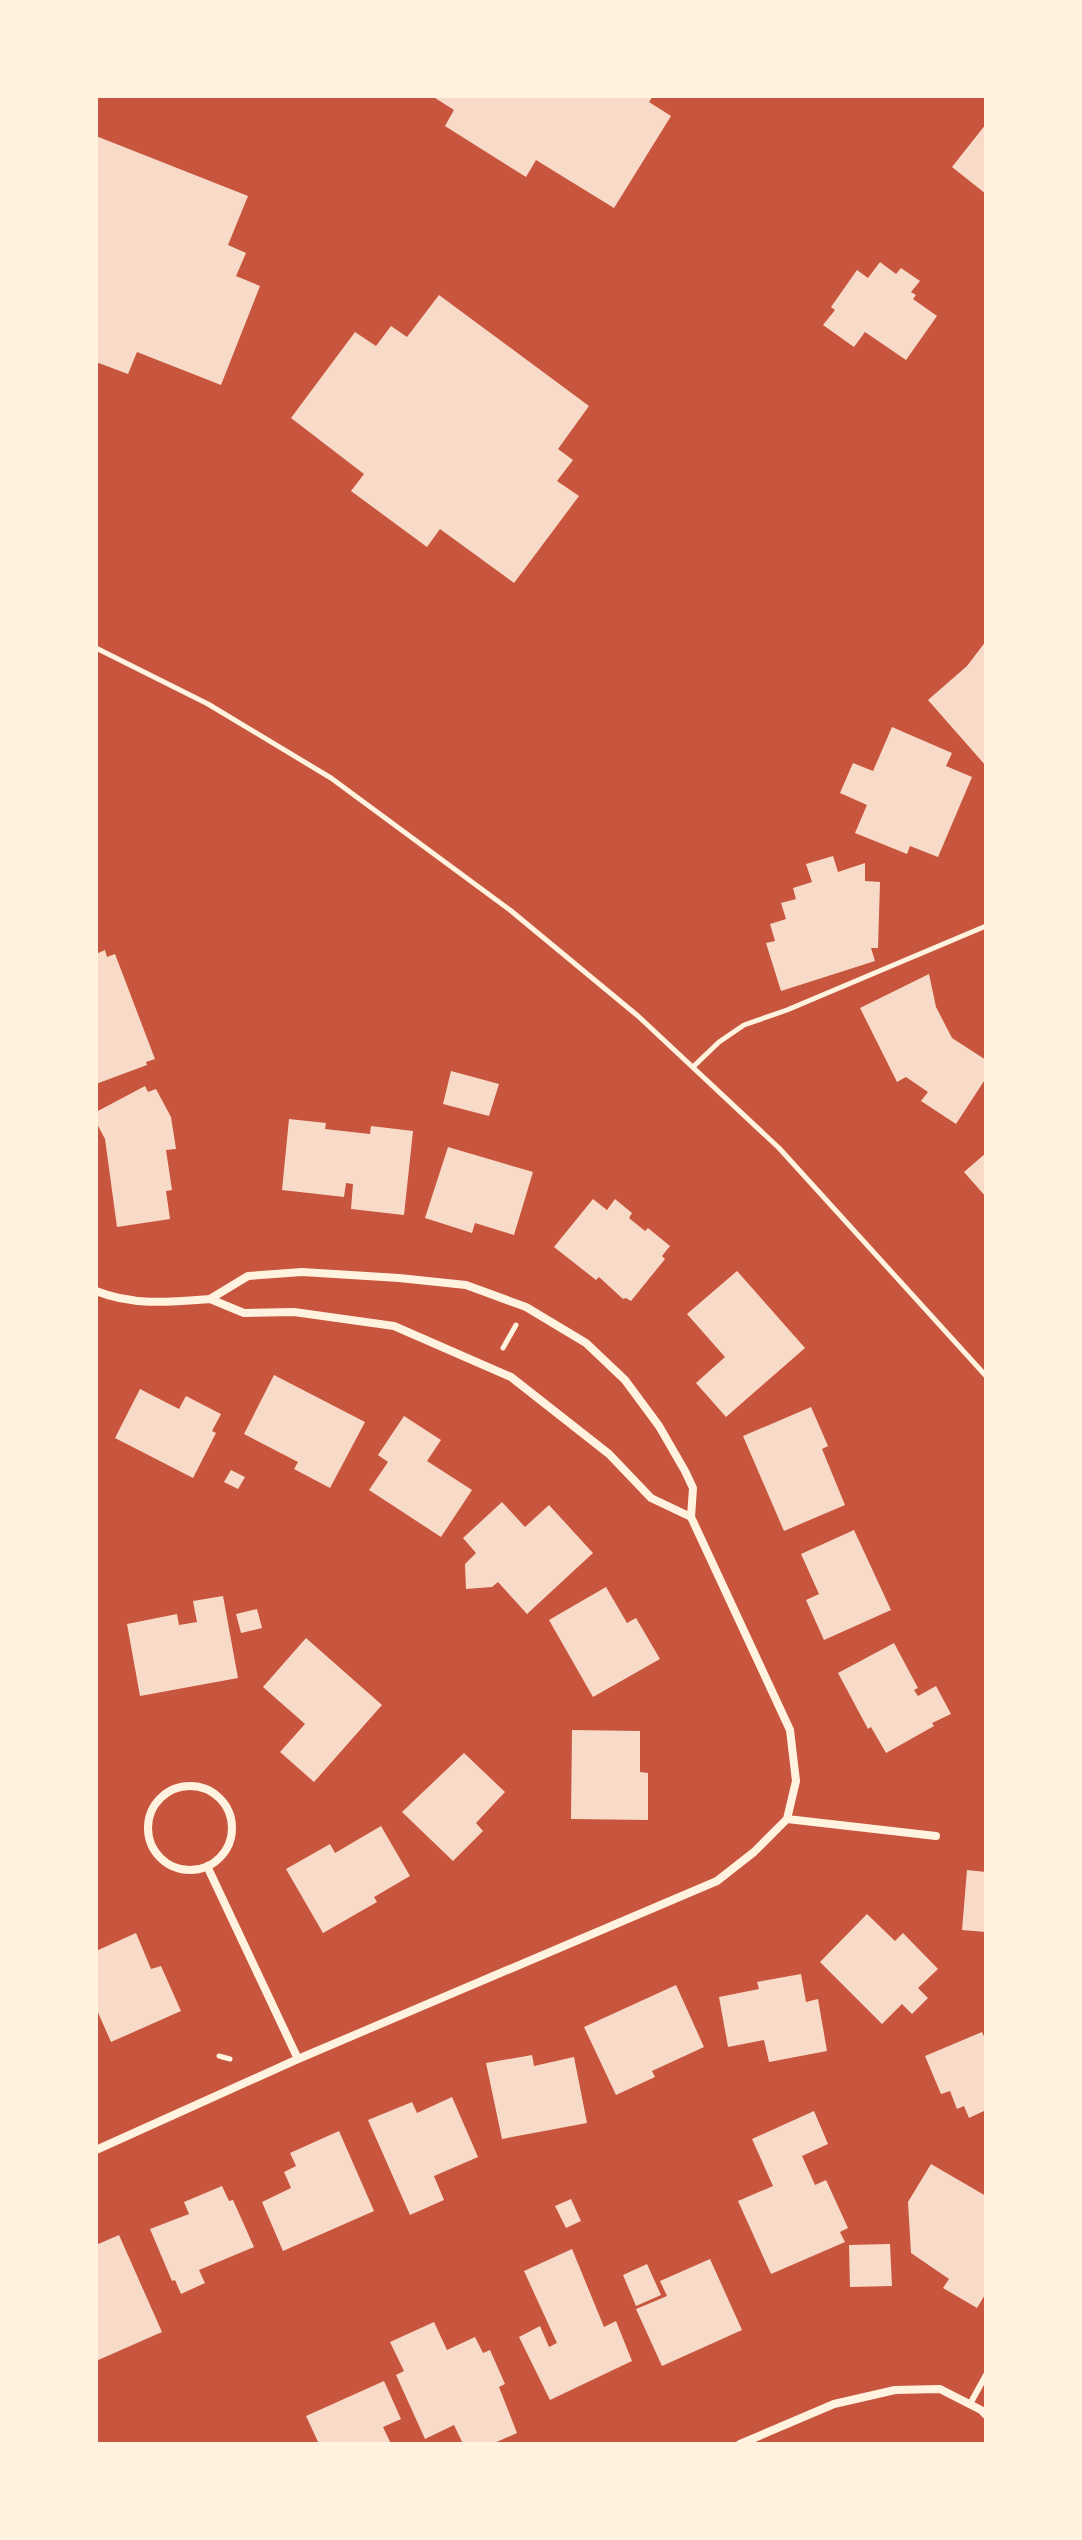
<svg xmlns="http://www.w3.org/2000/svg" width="1082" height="2540" viewBox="0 0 1082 2540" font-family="Figtree,sans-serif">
<rect width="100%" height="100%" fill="#c8553d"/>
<path fill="#f7dbc8" d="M432 96H653L649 102 671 116 614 208 536 160 526 177 445 126 454 110Z
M986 124V194L952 167Z
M96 136 248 196 228 245 246 253 236 276 260 286 221 385 137 352 128 374 96 362Z
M880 262 896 274 901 268 920 281 911 292 916 295 913 299 937 316 906 360 865 332 854 347 823 325 835 310 831 307 857 270 868 278Z
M439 295 589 406 558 449 573 460 557 481 579 496 514 583 440 529 427 547 351 491 364 474 291 418 355 332 376 346 391 326 407 337Z
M986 641V766L928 700 967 666Z
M892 727 952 753 946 766 972 777 938 857 910 846 907 854 855 833 867 805 840 793 853 763 873 771Z
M833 856 838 872 865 863V881L880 882 878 948H871L875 961 781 991 766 943 775 941 770 924 786 919 781 903 796 899 793 888 812 882 806 864Z
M105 950 107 957 115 954 155 1059 146 1062 147 1065 96 1084V954Z
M929 974 936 1007 952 1038 986 1060V1078L956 1124 921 1101 928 1092 906 1077 897 1082 860 1008Z
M451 1071 499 1084 489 1116 443 1104Z
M145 1086 148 1092 156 1089 171 1117 176 1149 166 1150 172 1190 166 1191 170 1219 117 1227 105 1139 96 1122V1112Z
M289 1119 326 1123 325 1129 370 1134 371 1126 413 1131 404 1215 351 1209 353 1184 346 1183 344 1197 282 1190Z
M448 1147 533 1172 514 1235 475 1223 472 1233 425 1218Z
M986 1153V1197L964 1172Z
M593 1199 607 1210 615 1199 632 1213 629 1218 645 1231 648 1228 670 1246 662 1256 665 1259 631 1301 626 1298 623 1299 599 1277 596 1280 554 1247Z
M737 1271 805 1348 726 1417 696 1383 725 1357 687 1314Z
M274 1375 365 1422 330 1488 294 1469 298 1462 244 1434Z
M140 1389 179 1409 186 1396 221 1414 212 1431 216 1433 193 1478 115 1438Z
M811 1407 828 1446 822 1449 845 1505 784 1531 743 1436Z
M404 1416 441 1440 427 1461 472 1490 441 1537 369 1490 388 1462 378 1455Z
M231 1470 245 1477 238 1489 224 1482Z
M502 1502 525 1527 549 1505 593 1553 527 1614 498 1582 492 1587 466 1589 465 1564 476 1553 463 1538Z
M854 1530 891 1610 824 1640 806 1600 819 1594 801 1554Z
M606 1587 627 1623 636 1618 660 1659 593 1697 549 1620Z
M223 1596 238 1678 140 1696 127 1624 177 1614 179 1625 197 1622 193 1601Z
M257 1609 262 1628 241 1633 236 1614Z
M306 1638 382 1705 314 1782 280 1752 305 1724 263 1687Z
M894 1643 918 1688 914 1690 918 1696 936 1686 951 1714 932 1723 934 1726 886 1753 871 1727 868 1729 838 1673Z
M572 1730 640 1731V1772L648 1773V1820L571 1819Z
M464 1753 505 1792 476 1823 483 1831 453 1861 402 1812Z
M381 1826 410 1876 374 1897 377 1902 323 1933 286 1869 330 1844 335 1853Z
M967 1870 986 1872V1932L962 1930Z
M867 1914 895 1941 903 1933 938 1969 918 1988 928 1998 912 2014 902 2004 882 2024 820 1962Z
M136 1933 151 1969 161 1966 181 2011 111 2042 96 2008V1951Z
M801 1974 806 2002 818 1999 827 2051 769 2062 764 2040 728 2047 719 1997 759 1989 757 1982Z
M676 1985 704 2047 652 2071 655 2077 616 2095 584 2027Z
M982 2032 986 2041V2110L969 2118 964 2106 957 2109 950 2091 941 2094 925 2056Z
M532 2055 534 2066 574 2057 587 2123 502 2139 486 2063Z
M452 2097 478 2157 434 2176 444 2200 410 2215 368 2120 412 2102 417 2113Z
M814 2111 828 2144 802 2156 815 2185 826 2180 848 2228 840 2232 845 2242 771 2274 738 2201 773 2186 752 2139Z
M339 2131 374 2211 283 2251 262 2202 291 2188 284 2172 296 2166 290 2153Z
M931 2164 986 2196V2293L977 2308 943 2288 949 2279 911 2253 908 2202Z
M222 2186 229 2201 233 2200 254 2247 199 2270 205 2283 181 2294 175 2280 172 2281 150 2229 189 2214 184 2202Z
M571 2199 581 2221 566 2228 555 2206Z
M119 2235 162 2332 96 2361V2245Z
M890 2244 892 2286 850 2287 849 2245Z
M572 2249 604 2327 616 2321 632 2361 550 2400 519 2337 540 2326 549 2347 557 2343 524 2271Z
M710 2259 742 2330 662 2366 636 2309 667 2296 660 2281Z
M647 2264 661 2295 636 2306 623 2275Z
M434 2322 447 2350 475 2337 483 2353 490 2350 505 2384 499 2387 517 2433 492 2444H463L454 2425 425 2439 396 2375 404 2371 390 2342Z
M384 2381 401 2419 383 2427 391 2444H319L306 2416Z"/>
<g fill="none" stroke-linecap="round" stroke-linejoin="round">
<path stroke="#fff3e0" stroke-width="5" d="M96 648 208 704 331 778 510 910 638 1016 779 1148 986 1376
M694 1066 719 1042 744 1025 787 1010 986 926
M503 1348 516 1325
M219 2056 230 2059"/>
<path stroke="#fff3e0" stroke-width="6" d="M970 2404 986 2375"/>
<path stroke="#fff3e0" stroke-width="8" d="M96 1291C133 1306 171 1302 210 1299
M691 1517 693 1488 685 1471 659 1426 625 1380 586 1343 526 1307 466 1285 399 1278 302 1272 248 1276 210 1299 244 1313 294 1312 394 1326 511 1377 609 1454 651 1498 691 1517 790 1730 796 1781 787 1819
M148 1828a42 42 0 1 1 84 0a42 42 0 1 1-84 0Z
M787 1819 936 1836
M207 1866 298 2059
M96 2150 298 2059 717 1881 754 1852 787 1819
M740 2444 834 2404 895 2390 940 2389 981 2410 986 2415"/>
</g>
<rect width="1082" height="2540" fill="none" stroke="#fff3e0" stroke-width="196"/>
</svg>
